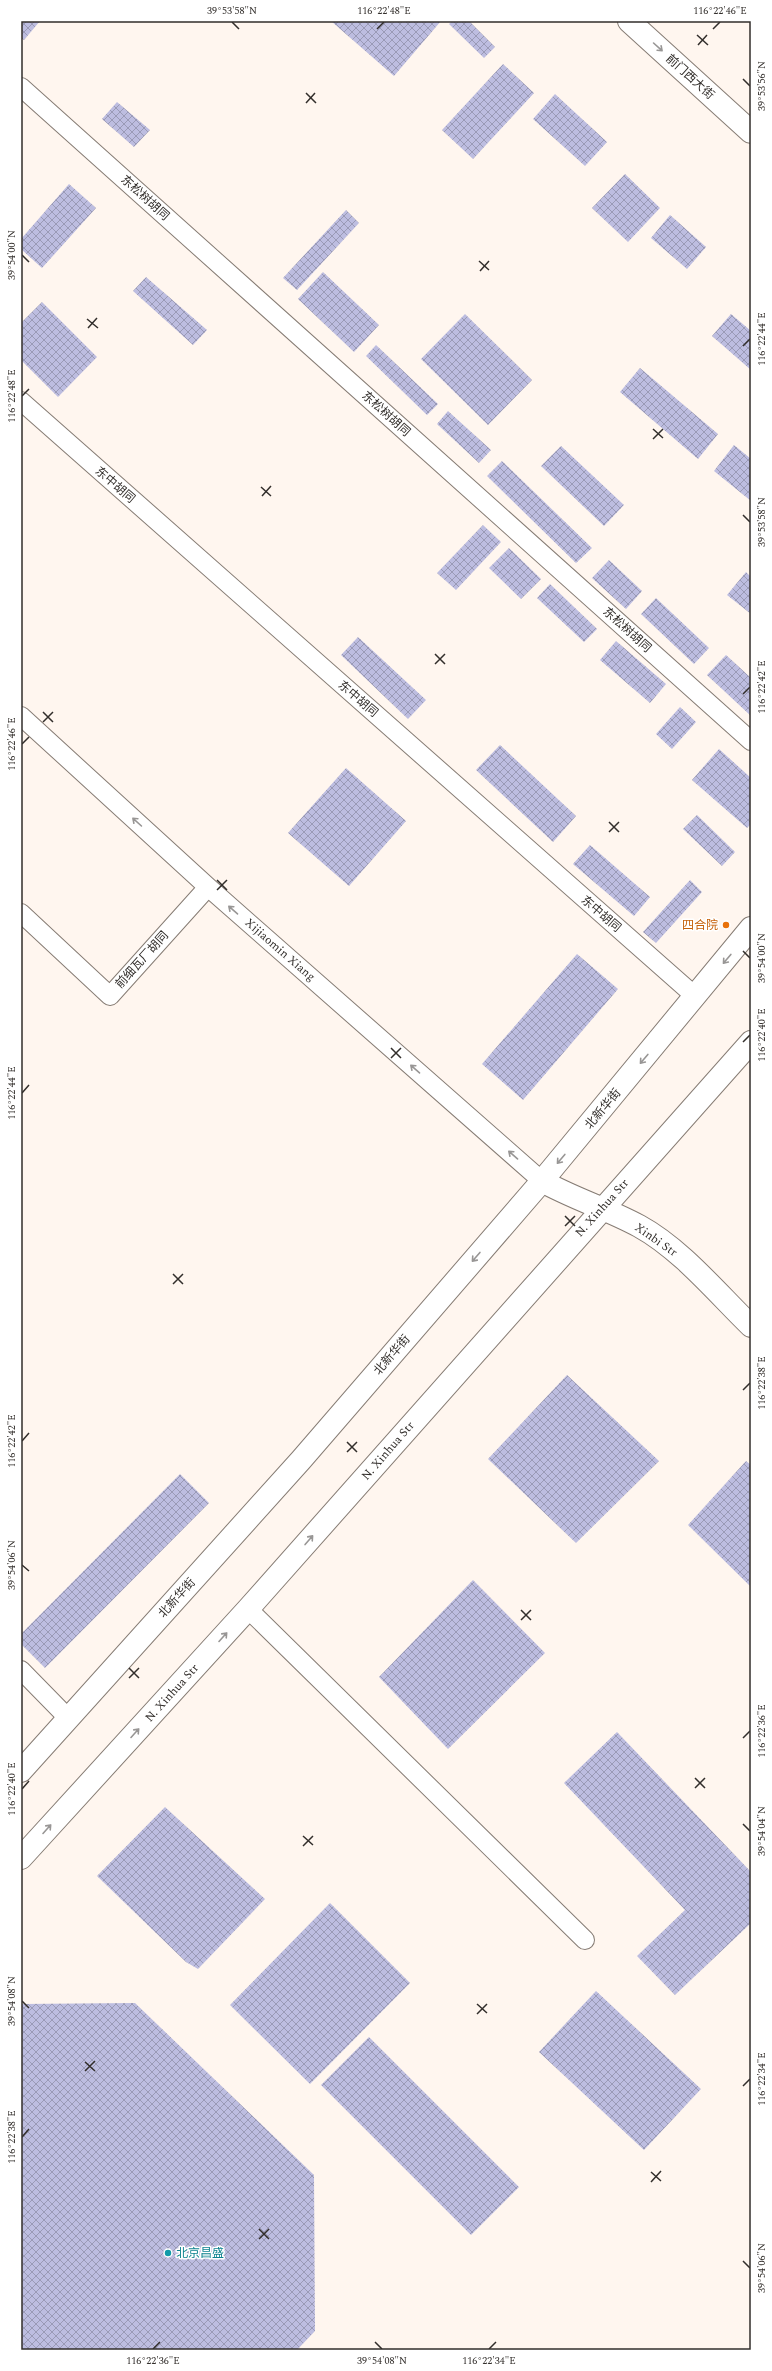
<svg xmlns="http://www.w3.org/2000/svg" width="772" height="2371" viewBox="0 0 772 2371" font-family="Spectral,'Noto Sans SC',serif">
<defs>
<pattern id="building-cross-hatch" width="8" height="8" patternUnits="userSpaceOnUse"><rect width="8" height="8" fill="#bdbde0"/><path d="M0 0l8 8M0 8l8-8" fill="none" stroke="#9a9ab6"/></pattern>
</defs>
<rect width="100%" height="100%" fill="#fff6ef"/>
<path fill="url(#building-cross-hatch)" d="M21 21H40L24 40 21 38Z
M331 21H441L394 76Z
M452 21H469L495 47 484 58 449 24Z
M503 64 534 93 473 159 442 130Z
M555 94 607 142 585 166 533 119Z
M117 102 150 130 134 147 102 119Z
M625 174 660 208 628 242 592 208Z
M69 184 96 208 42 268 21 249V239Z
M346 210 359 223 297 290 283 278Z
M670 215 706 247 687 269 651 238Z
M323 272 379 325 354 352 298 299Z
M146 277 207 330 193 345 133 291Z
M42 302 97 357 58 397 21 360V323Z
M465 314 532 380 488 425 421 359Z
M731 314 751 331V370L712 336Z
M376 345 438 404 427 415 366 356Z
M640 368 718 434 698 459 620 392Z
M448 411 491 450 479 463 437 424Z
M734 445 751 459V501L714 471Z
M561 446 624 505 604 526 541 466Z
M502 461 592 548 576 563 487 476Z
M483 525 501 542 456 590 437 573Z
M509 548 541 579 521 599 489 568Z
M609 560 642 591 626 609 592 578Z
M746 572 751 577V614L727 595Z
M550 584 597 629 584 642 537 598Z
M656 598 709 648 694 664 641 614Z
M358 637 426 700 408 719 341 655Z
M616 641 666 684 650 703 600 660Z
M726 655 751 678V716L707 675Z
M680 707 696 722 672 749 656 734Z
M500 745 576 816 553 842 476 770Z
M719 749 751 778V824L747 828 692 780Z
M346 768 406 821 349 886 288 833Z
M697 815 735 852 722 866 683 829Z
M590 845 650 897 634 916 573 864Z
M690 880 702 892 656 943 643 932Z
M577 954 618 989 523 1100 482 1064Z
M567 1375 659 1461 576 1543 488 1459Z
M746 1461 751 1465V1587L688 1525Z
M180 1474 209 1503 45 1668 21 1644V1634Z
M473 1580 545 1653 448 1749 379 1677Z
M617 1732 751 1872V1923L675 1995 637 1956 685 1910 564 1783Z
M165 1807 265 1899 198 1969 186 1962 97 1876Z
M330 1903 410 1983 310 2084 230 2005Z
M596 1991 701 2089 644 2150 539 2052Z
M135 2003 314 2175 315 2331 297 2350H21V2004Z
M369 2037 519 2187 471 2235 321 2085Z"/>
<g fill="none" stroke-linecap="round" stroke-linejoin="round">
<g stroke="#867c74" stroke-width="20">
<path id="lane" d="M21 87 751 741
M21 401 696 997
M21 716 208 887 542 1181
M21 913 110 996 208 887
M248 1609 585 1940
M21 1670 69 1719"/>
</g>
<g stroke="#867c74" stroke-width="24">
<path id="street" d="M542 1181C574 1199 608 1209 639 1226 681 1249 717 1293 751 1326"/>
</g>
<g stroke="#867c74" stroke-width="24">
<path id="secondary" d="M629 21 751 132
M21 1771 301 1460 542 1181 751 928
M21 1858 248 1609 751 1042"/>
</g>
<use href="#lane" stroke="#fff" stroke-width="18"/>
<use href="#street" stroke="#fff" stroke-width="22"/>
<use href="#secondary" stroke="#fff" stroke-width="22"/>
</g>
<defs><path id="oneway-shaft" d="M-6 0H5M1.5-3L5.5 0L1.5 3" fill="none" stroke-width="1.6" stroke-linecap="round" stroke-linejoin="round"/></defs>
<g stroke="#989695">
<use href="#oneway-shaft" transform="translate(658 47) rotate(42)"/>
<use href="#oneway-shaft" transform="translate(137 822) rotate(-138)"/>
<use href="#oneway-shaft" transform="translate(233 910) rotate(-139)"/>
<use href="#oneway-shaft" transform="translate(727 959) rotate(130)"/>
<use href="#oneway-shaft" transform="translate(644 1059) rotate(130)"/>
<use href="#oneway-shaft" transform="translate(415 1069) rotate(-139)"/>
<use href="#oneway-shaft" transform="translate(513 1155) rotate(-139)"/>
<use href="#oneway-shaft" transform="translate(561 1159) rotate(130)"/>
<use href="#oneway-shaft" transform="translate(476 1257) rotate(131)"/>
<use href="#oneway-shaft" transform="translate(309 1540) rotate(-49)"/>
<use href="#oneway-shaft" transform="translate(223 1637) rotate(-48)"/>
<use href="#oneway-shaft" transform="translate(135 1733) rotate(-48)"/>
<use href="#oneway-shaft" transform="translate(47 1829) rotate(-48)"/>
</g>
<path fill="none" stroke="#322e2b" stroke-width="1.5" d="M232 22 239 29M377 29 384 22M713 29 720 22M697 35 708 45M698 45 707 35M743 79 750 86M306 93 316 103M306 103 315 93M22 255 29 262M479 261 489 270M480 271 489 261M87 319 98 328M88 328 97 318M743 346 750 339M22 396 29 389M653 429 663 438M653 439 663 429M261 487 271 496M262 496 271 486M743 515 750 522M435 654 445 664M435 664 445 654M743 694 750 687M43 712 53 722M43 722 53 712M22 744 29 737M609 822 619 832M609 832 619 822M217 880 227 890M217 890 227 880M743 951 750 958M743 1042 750 1035M391 1048 401 1058M391 1058 401 1048M22 1093 29 1085M565 1216 575 1226M565 1226 575 1216M173 1274 183 1284M173 1284 183 1274M743 1390 750 1383M22 1441 29 1433M347 1442 357 1452M347 1452 357 1442M22 1565 29 1571M521 1610 531 1620M521 1620 531 1610M129 1668 139 1678M129 1678 139 1668M743 1738 750 1731M695 1778 705 1788M695 1788 705 1778M22 1789 29 1781M743 1824 750 1831M303 1836 313 1845M303 1846 313 1836M22 2001 29 2008M477 2004 487 2013M477 2014 487 2004M85 2062 95 2071M85 2071 95 2061M743 2086 750 2079M22 2137 29 2129M651 2172 661 2181M651 2182 661 2171M259 2229 269 2239M259 2239 269 2229M743 2261 750 2268M375 2342 382 2349M153 2349 160 2342M489 2349 496 2342"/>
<circle fill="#e8710a" stroke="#fff" stroke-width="1.5" cx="726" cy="925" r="4"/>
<circle fill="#0f9aa8" stroke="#fff" stroke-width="1.5" cx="168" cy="2253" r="4"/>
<g text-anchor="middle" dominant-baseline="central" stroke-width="3" stroke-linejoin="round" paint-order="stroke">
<g font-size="12" fill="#322e2b" stroke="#fff">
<text transform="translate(690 77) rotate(42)">前门西大街</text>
<text transform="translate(145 198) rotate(42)">东松树胡同</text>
<text transform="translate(386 414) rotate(42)">东松树胡同</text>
<text transform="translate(115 485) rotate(41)">东中胡同</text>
<text transform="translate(627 630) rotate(42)">东松树胡同</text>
<text transform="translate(358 699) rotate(41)">东中胡同</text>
<text transform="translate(601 914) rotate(41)">东中胡同</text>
<text transform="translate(280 950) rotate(41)">Xijiaomin Xiang</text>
<text transform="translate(142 960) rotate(-48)">前细瓦厂胡同</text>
<text transform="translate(603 1109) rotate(-50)">北新华街</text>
<text transform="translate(602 1208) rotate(-48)">N. Xinhua Str</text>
<text transform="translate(656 1240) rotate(35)">Xinbi Str</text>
<text transform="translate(392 1355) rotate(-49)">北新华街</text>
<text transform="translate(388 1451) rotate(-49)">N. Xinhua Str</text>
<text transform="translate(177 1598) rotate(-48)">北新华街</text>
<text transform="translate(172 1693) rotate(-48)">N. Xinhua Str</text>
</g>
<g font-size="12" fill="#c56008" stroke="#fff" text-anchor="end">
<text x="718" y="925">四合院</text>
</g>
<g font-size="12" fill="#0d838f" stroke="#fff" text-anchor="start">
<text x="176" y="2253">北京昌盛</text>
</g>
</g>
<rect width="772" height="2371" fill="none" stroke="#ffffff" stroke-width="44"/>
<rect x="22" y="22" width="728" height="2327" fill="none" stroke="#322e2b" stroke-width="1.5"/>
<g font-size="10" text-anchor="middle" fill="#322e2b">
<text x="232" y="14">39°53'58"N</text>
<text x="384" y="14">116°22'48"E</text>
<text x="720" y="14">116°22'46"E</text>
<text transform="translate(761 86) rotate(-90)" y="4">39°53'56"N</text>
<text transform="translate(11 255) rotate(-90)" y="4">39°54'00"N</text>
<text transform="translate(761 339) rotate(-90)" y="4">116°22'44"E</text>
<text transform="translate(11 396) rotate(-90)" y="4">116°22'48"E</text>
<text transform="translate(761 522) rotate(-90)" y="4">39°53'58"N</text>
<text transform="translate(761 687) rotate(-90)" y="4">116°22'42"E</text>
<text transform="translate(11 744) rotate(-90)" y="4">116°22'46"E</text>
<text transform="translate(761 958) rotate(-90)" y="4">39°54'00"N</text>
<text transform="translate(761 1035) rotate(-90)" y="4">116°22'40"E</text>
<text transform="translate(11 1093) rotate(-90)" y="4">116°22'44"E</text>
<text transform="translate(761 1383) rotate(-90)" y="4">116°22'38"E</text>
<text transform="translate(11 1441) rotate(-90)" y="4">116°22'42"E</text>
<text transform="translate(11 1565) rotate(-90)" y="4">39°54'06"N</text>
<text transform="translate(761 1731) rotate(-90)" y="4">116°22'36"E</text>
<text transform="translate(11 1789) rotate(-90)" y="4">116°22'40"E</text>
<text transform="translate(761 1831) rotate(-90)" y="4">39°54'04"N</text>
<text transform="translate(11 2001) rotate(-90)" y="4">39°54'08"N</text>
<text transform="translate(761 2079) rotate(-90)" y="4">116°22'34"E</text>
<text transform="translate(11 2137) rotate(-90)" y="4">116°22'38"E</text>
<text transform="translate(761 2268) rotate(-90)" y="4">39°54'06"N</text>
<text x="153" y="2364">116°22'36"E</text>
<text x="382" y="2364">39°54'08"N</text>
<text x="489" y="2364">116°22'34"E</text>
</g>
</svg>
